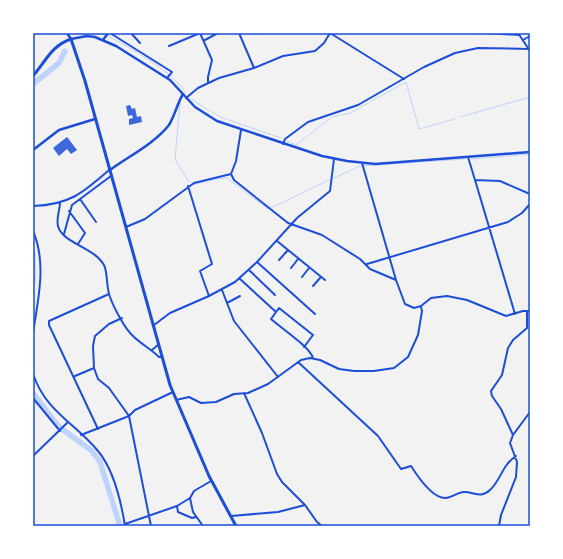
<svg xmlns="http://www.w3.org/2000/svg" width="563" height="559" viewBox="0 0 563 559" font-family="Overpass,sans-serif">
<rect width="100%" height="100%" fill="#f2f2f2"/>
<g fill="none" stroke-linecap="round" stroke-linejoin="round">
<path stroke="#bfd3fe" stroke-width="1" d="M103 33C126 46 172 70 185 92
M191 99 220 117 281 138
M371 101 406 82 419 129 455 119
M180 103 175 159 189 182
M460 117 530 97
M287 141 296 145 332 117 351 113 368 103
M471 159 530 154
M334 178 360 166 465 159
M192 185 216 179 227 178 268 209
M271 208 329 180"/>
<path stroke="#bfd3fe" stroke-width="5.5" d="M33 84 59 63 65 51
M33 254V281
M33 393 58 426 92 451 100 462 120 526"/>
</g>
<path fill="#3d67dc" d="M130 105 132 109 135 108 137 117 141 116 142 122 129 125V119L133 118 132 115 128 116 126 106Z
M67 137 77 150 71 154 67 149 59 156 53 148Z"/>
<g fill="none" stroke-linecap="round" stroke-linejoin="round">
<path stroke="#1d4ed8" stroke-width="2" d="M110 33 172 72 167 78
M131 33 140 43
M239 33 254 68
M330 33 404 79
M486 33 519 35
M518 33 530 51
M205 40 218 33
M523 40 530 36
M169 46 200 33 212 60 208 77V82
M186 98 198 88 219 78 254 68 283 56 315 51 324 43 330 33
M241 130 236 161 231 174 234 180 288 223 322 235 360 259 370 269 396 280 405 304 414 308 421 306 431 298 447 296 467 300 506 316 523 311H530
M283 144 285 139 308 122 358 105 424 67 455 53 478 48 530 49
M468 157 475 180 500 181 530 194
M362 163 396 280
M475 180 515 314
M188 186 212 264 200 271 209 296
M80 199 96 222
M60 202C60 210 56 218 58 226 62 243 94 247 104 265 108 273 106 287 110 297 114 308 125 329 133 336 141 344 151 349 159 357H162
M33 206C69 205 83 193 109 170
M69 211 85 233 78 244
M126 227 145 219 194 183 231 174
M33 231C47 263 38 300 33 333
M64 234 72 205 111 176
M277 241 325 280
M279 260 288 250
M257 262 315 314
M367 264 508 222 522 213 530 204
M291 268 298 259
M249 270 275 295
M302 277 309 268
M239 278 276 312
M313 286 320 278
M222 290 234 321 278 377
M227 303 240 296
M122 318 109 324 95 336 93 346 94 368 98 379 109 388 129 416 151 526
M154 325 170 313 209 296 235 282 257 262 297 218 330 191 334 159
M304 347 313 335 279 308 271 319C281 328 310 347 313 358
M152 350 159 344
M298 362 378 436 401 469 411 466C418 477 433 499 446 498 453 497 458 492 464 492 475 492 480 499 490 490 501 480 502 465 516 456
M33 374C46 412 75 423 98 451 114 470 121 501 125 526
M75 376 94 368
M244 393 262 433 277 474 282 482 305 505 317 522 322 526
M33 398 60 431
M176 400 189 397 201 403 216 402 234 394 248 393 268 384 301 360 310 358 320 360 339 369 354 371H374L394 368 408 357 418 335 422 311 421 307
M98 429 49 325V321L109 294
M81 435 129 416 135 410 173 392
M513 435 501 409 492 396 491 391 502 375 508 348 513 340 527 328V311
M33 456 67 423
M190 498 193 512 203 526
M177 506 178 512 192 518 196 517
M231 516 278 512 305 505
M125 524 177 506 190 498 194 491 211 481
M499 526 501 515 516 477 517 462 510 443 513 435 530 412"/>
<path stroke="#1d4ed8" stroke-width="2.5" d="M103 40 108 33
M33 150 59 130 95 119
M110 170C129 156 154 144 169 125 175 115 177 104 183 94"/>
<path stroke="#1d4ed8" stroke-width="2.5" d="M67 33 71 39 87 36 95 37 116 46 170 80 195 107 217 121 322 156 347 161 375 164 530 152"/>
<path stroke="#1d4ed8" stroke-width="3" d="M33 76C46 61 51 46 71 39L85 81 170 385 209 476 236 526"/>
</g>
<rect width="563" height="559" fill="none" stroke="#ffffff" stroke-width="68"/>
<rect x="34" y="34" width="495" height="491" fill="none" stroke="#1d4ed8" stroke-width="1.5"/>
</svg>
